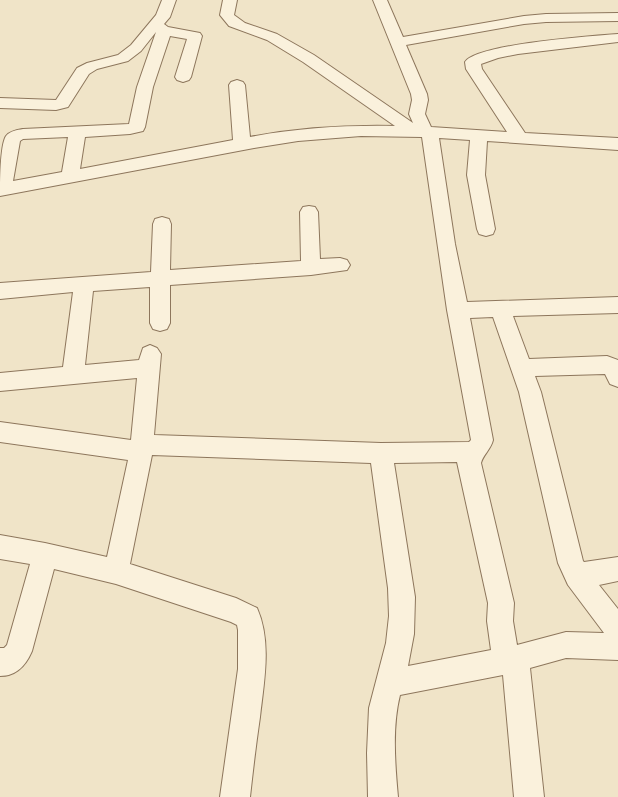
<svg xmlns="http://www.w3.org/2000/svg" width="618" height="797" viewBox="0 0 618 797" font-family="Lora,serif">
<rect width="100%" height="100%" fill="#f0e4c8"/>
<g fill="none" stroke-linecap="round" stroke-linejoin="round">
<g stroke="#8d765c" stroke-width="2">
<path id="minor" d="M162 0H176L170 17 164 24 168 27 200 33 202 36 191 77 189 80 183 82 177 80 175 77 187 39 170 36 153 87 145 127 143 131 130 134 85 137 80 169 233 140 229 85 231 82 237 80 243 82 245 85 250 137C297 128 347 125 395 126L303 62 267 40 229 26 220 15 223 0H237L234 15 245 23 277 34 314 55 413 123 409 114 412 100 411 94 373 0H387L403 37 524 16 546 14 618 13V21L546 22 524 24 406 45 427 94 428 100 425 114 431 127 507 132 466 69 465 62C477 44 592 36 618 34V42L518 54 498 58 481 64 482 69 525 133 618 138V150L487 141 485 175 495 229 493 234 486 236 479 234 477 229 467 175 470 140 439 138 455 244 467 302 618 297V313L513 316 529 359 607 356 618 360V387L610 384 605 374 535 376 541 392 583 561 584 562 618 557V581L599 585 618 609V660L566 658 530 668 544 797H514L503 675 400 695C392 727 395 764 398 797H368L367 753 369 708 386 643 389 616 388 588 371 463 152 455 130 564 236 598 257 608C272 642 264 681 260 717 256 744 253 770 250 797H220L238 669V630L237 625 231 622 116 584 54 569 32 651C26 665 17 676 0 676V648H4L7 645 30 564 0 559V535L45 543 107 557 128 460 0 442V422L131 440 137 378 0 391V373L63 367 73 292 0 299V283L151 272 153 224 155 219 162 217 169 219 171 224 170 270 301 261 300 212 303 207 309 206 315 207 318 212 320 259 340 258 347 260 350 265 347 270 311 275 170 285V323L167 329 160 331 153 329 150 323V287L93 291 85 365 139 360 143 348 150 345 157 348 161 354 154 435 381 443 469 442 471 440 447 310 422 137 361 136 298 141 254 148 0 196C0 183 0 145 6 136 10 131 17 130 23 129L129 124 137 87 156 32 141 51 128 61 97 69 89 74 68 107 56 110 0 108V98L56 100 77 68 87 63 118 55 131 45 156 15ZM68 137 62 172 13 181 20 141 23 139ZM493 317 519 392 558 563 568 585 604 633 566 632 517 645 513 621 514 603 481 463C483 455 491 449 493 440L470 318ZM457 462 488 603 487 621 491 650 408 666 414 634 415 597 394 463Z"/>
</g>
<use href="#minor" fill="#faf1dc" fill-rule="evenodd"/>
</g>
</svg>
